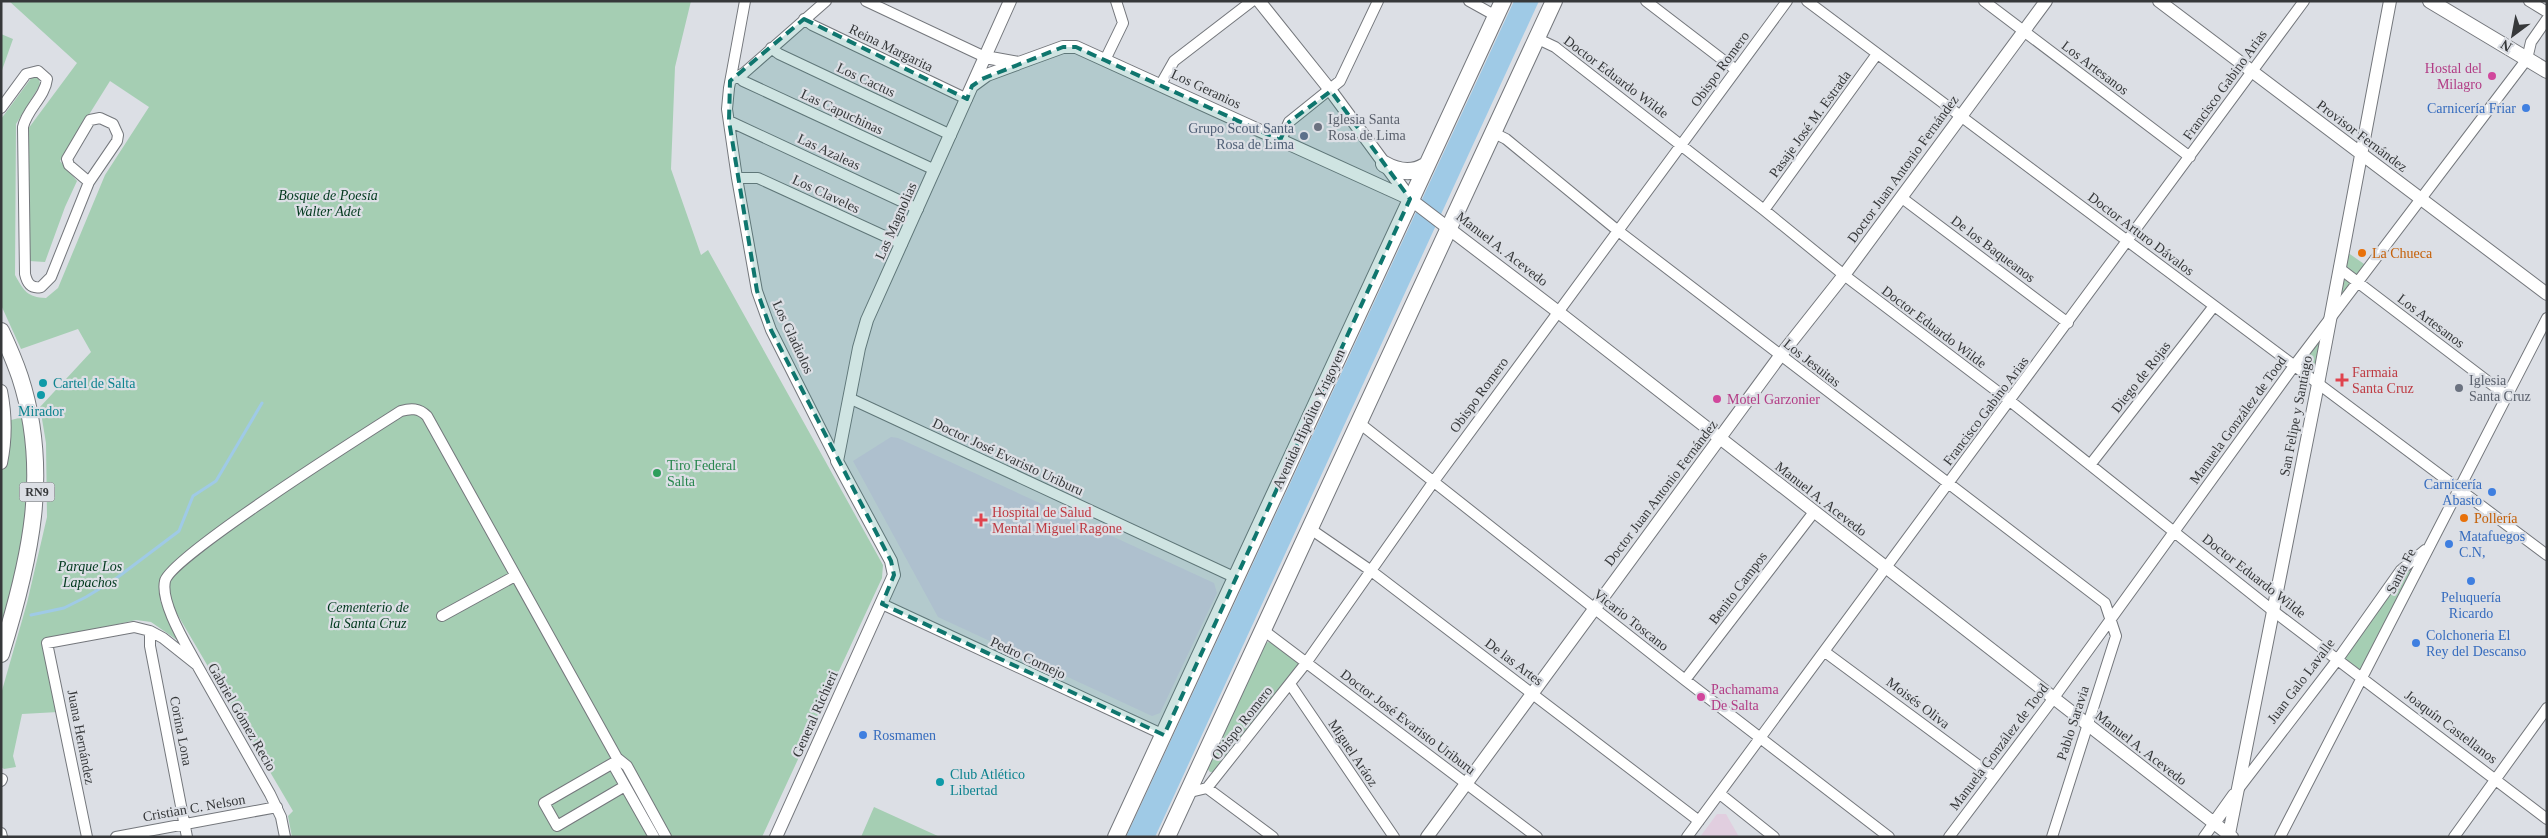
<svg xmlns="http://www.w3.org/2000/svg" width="2548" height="838" viewBox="0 0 2548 838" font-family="'Times New Roman',serif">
<rect width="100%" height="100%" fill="#dcdfe5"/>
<path fill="#e1cedf" d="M1717 814H1726L1739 837H1700Z"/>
<path fill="#d6d2e7" d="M891 437 898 438 1214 583 1217 593 1160 713 1152 716 938 617 853 461Z"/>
<path fill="#a5ceb3" d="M9 1H691L675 67 671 169 701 255 708 250 883 565 882 578 762 837H292L288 816 293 811 173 607 160 600 177 640 151 622 136 620 44 641 58 712 22 714 13 756 16 767 4 769 1 767V694L27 603 47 517 46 443 40 407 91 352 78 329 21 349 1 305V119L32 77H39L40 85 16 124 15 275C24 291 27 297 46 298L58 288 105 175 149 107 110 81 60 161 77 181 65 207 45 262 29 261 28 129 77 63Z
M1 34 13 39 1 73Z
M2344 250 2367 266 2333 313Z
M2327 325 2317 381 2296 366Z
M1 398 7 421 23 417C27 448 31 482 28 513 24 554 11 594 1 633Z
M2425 551 2361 675 2339 658 2401 571Z
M1270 642 1300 664 1215 772H1210L1207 768 1262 643Z
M874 807 940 837H861Z"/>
<path fill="#9fcae6" d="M1514 1H1539L1155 837H1126Z"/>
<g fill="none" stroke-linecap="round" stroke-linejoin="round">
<path stroke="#9fcae6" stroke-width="3" d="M31 615 64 608 86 597 114 580 179 531 193 496 216 481 262 403"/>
<g stroke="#74777c" stroke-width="12">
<path id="minor" d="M745 1 729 88 727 109 737 178 757 291 771 330 837 461
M866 1 985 57
M1469 1 1496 16
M1646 1 1736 70
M1807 1 2547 555
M1984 1 2190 157
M2529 1 2547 12
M804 19 812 25 967 99
M1536 38 1555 47 1764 210 1844 275 2010 401 2272 610 2547 819
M771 48 779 54 951 135
M1105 60 1123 23 1116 1
M739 77 743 81 935 170
M733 79 744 73 826 1
M1161 84 1174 61 1252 1
M1 108 26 74 38 71 47 79C45 97 27 109 23 127L25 274C27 283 31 289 41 287L51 277 89 182 117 141 118 135 113 124 100 118 90 120 67 159 69 165 89 182
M729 121 918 209
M1492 132 1506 139 1617 230 2105 603 2116 636 2052 837
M1281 140 1289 122 1340 81 1378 1
M737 178H758L902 244
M1902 198 2068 323
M1764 210 1877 54
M2339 268 2507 396
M849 398 1236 578
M1358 422 1685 680 1889 837
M2090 465 2214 306
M1309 528 1370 570 1699 821
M882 604 1164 735
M442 616 515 576
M1263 630 1537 837
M150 631V646L187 837
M1825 652 1994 777
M197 665C187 646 160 603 165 581 170 557 368 432 401 411 411 408 419 408 427 416L617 758
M1685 680 1814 512
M1290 684 1394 837
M615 762 544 803 557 826 625 786
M1 781 2 779
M1207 788 1273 837
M2239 788 2338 659 2401 570 2425 550
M1186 793 1207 788 1306 663 1434 481 1787 1
M1720 794 1774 837
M1 833 2 837
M87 837 47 643 134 627 150 631 163 638 197 665 270 794 281 817 285 837
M116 837 277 807
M654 837 615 768 617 758 627 766 666 837
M1687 837 2304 1
M1949 837 2053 699 2294 366 2527 59 2531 42 2547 19
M2204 837 2214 823
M2280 837 2547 318
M2454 837 2547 708"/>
</g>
<g stroke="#74777c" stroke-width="14">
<path id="tertiary" d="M1259 1 1331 91 1409 197
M2159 1 2547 294
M985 57 1019 63 1063 47H1076L1410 199 1557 311 2232 837
M972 86 987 75 1017 64
M1 391C6 416 6 439 1 463
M2214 823 2234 795
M2229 834 2318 384 2390 1
M776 837 894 575 891 561 837 461 859 348 867 320 1010 1
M1427 837 1780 356 1844 275 2046 1"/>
</g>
<g stroke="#74777c" stroke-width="16">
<path id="secondary" d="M2430 1 2547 71"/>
</g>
<g stroke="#74777c" stroke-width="18">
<path id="trunk" d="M1384 164C1398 172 1412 174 1425 166
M1 331C8 346 15 362 20 377 51 472 30 561 1 654
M1116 837 1503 1
M1167 837 1554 1"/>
</g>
<use href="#minor" stroke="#fff" stroke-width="10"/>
<use href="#tertiary" stroke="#fff" stroke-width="12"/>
<use href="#secondary" stroke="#fff" stroke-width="14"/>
<use href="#trunk" stroke="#fff" stroke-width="16"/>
</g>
<path fill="#0f766e" fill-opacity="0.2" stroke="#0f766e" stroke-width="4" stroke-dasharray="10 6" stroke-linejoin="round" d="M804 19 967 99 972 86 982 79 1063 47H1076L1280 140 1289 122 1331 91 1410 199 1164 735 882 604 894 575 891 561 771 330 757 291 729 121 730 81Z"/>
<g fill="#d1479c" stroke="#dcdfe5" stroke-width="2">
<circle cx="2492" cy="76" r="5"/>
<circle cx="1717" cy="399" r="5"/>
<circle cx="1701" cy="697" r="5"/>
</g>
<g fill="#3f7fe0" stroke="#dcdfe5" stroke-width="2">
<circle cx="2526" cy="108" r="5"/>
<circle cx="2492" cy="492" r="5"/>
<circle cx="2449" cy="544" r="5"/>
<circle cx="2471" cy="581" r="5"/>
<circle cx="2416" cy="643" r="5"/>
<circle cx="863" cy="735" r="5"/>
</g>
<g fill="#6b7280" stroke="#dcdfe5" stroke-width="2">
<circle cx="1318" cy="127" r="5"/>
<circle cx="2459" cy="388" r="5"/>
</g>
<circle fill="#5c6f8a" stroke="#dcdfe5" stroke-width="2" cx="1304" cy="136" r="5"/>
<g fill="#e8710a" stroke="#dcdfe5" stroke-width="2">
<circle cx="2362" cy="253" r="5"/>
<circle cx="2464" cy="518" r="5"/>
</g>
<g fill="#e0444e" stroke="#dcdfe5" stroke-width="2">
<path d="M2339.5 372.5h5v5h5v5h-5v5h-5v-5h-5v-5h5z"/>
<path d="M978.5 512.5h5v5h5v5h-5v5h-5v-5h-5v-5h5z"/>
</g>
<g fill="#0f9aa8" stroke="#dcdfe5" stroke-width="2">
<circle cx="43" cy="383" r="5"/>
<circle cx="41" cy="395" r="5"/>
<circle cx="940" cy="782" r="5"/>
</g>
<circle fill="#2e9e5b" stroke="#dcdfe5" stroke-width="2" cx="657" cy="473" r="5"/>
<g text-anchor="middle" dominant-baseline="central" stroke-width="4.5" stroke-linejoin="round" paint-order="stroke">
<rect fill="#dcdfe5" stroke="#686a6d" stroke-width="1" x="19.5" y="482.5" width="35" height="19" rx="4"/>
<g font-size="12" font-weight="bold" fill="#36383a">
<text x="37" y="492">RN9</text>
</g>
<g font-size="14" fill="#36383a" stroke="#dcdfe5">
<text transform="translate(891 48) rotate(26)">Reina Margarita</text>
<text transform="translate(2095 68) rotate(37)">Los Artesanos</text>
<text transform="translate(1720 69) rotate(-54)">Obispo Romero</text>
<text transform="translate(1616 77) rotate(37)">Doctor Eduardo Wilde</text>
<text transform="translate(866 80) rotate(25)">Los Cactus</text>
<text transform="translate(2225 85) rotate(-54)">Francisco Gabino Arias</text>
<text transform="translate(1206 89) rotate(25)">Los Geranios</text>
<text transform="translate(842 112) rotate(25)">Las Capuchinas</text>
<text transform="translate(1810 124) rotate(-54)">Pasaje José M. Estrada</text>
<text transform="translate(2362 136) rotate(37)">Provisor Fernández</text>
<text transform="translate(829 152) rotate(25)">Las Azaleas</text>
<text transform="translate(1903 169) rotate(-54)">Doctor Juan Antonio Fernández</text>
<text transform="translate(826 194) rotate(25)">Los Claveles</text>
<text transform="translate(896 221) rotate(-66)">Las Magnolias</text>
<text transform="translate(2141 234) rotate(37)">Doctor Arturo Dávalos</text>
<text transform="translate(1502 249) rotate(38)">Manuel A. Acevedo</text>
<text transform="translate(1993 249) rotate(37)">De los Baqueanos</text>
<text transform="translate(2431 321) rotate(37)">Los Artesanos</text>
<text transform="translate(1934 327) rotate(37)">Doctor Eduardo Wilde</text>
<text transform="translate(793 337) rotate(65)">Los Gladiolos</text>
<text transform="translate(1812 363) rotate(38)">Los Jesuitas</text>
<text transform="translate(2141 377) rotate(-52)">Diego de Rojas</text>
<text transform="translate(1479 395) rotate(-54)">Obispo Romero</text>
<text transform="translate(1986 411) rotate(-53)">Francisco Gabino Arias</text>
<text transform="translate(2296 416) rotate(-79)">San Felipe y Santiago</text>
<text transform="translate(1309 419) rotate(-65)">Avenida Hipólito Yrigoyen</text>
<text transform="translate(2238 420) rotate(-54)">Manuela González de Tood</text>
<text transform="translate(1008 457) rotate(25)">Doctor José Evaristo Uriburu</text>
<text transform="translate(1661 493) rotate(-53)">Doctor Juan Antonio Fernández</text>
<text transform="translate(1821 499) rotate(38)">Manuel A. Acevedo</text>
<text transform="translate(2401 571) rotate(-63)">Santa Fe</text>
<text transform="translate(2254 576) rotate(38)">Doctor Eduardo Wilde</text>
<text transform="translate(1738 588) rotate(-53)">Benito Campos</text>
<text transform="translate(1631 620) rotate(38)">Vicario Toscano</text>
<text transform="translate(1028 658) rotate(25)">Pedro Cornejo</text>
<text transform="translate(1514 662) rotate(37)">De las Artes</text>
<text transform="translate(2301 681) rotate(-53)">Juan Galo Lavalle</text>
<text transform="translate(1918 703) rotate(37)">Moisés Oliva</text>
<text transform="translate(815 714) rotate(-66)">General Richieri</text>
<text transform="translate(242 717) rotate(60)">Gabriel Gómez Recio</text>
<text transform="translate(1408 722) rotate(37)">Doctor José Evaristo Uriburu</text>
<text transform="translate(1242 723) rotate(-52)">Obispo Romero</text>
<text transform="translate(2073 723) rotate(-72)">Pablo Saravia</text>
<text transform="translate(2451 727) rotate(37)">Joaquín Castellanos</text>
<text transform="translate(181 731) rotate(79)">Corina Lona</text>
<text transform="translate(81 737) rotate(79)">Juana Hernández</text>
<text transform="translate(1999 747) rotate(-53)">Manuela González de Tood</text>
<text transform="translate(2141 748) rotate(38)">Manuel A. Acevedo</text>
<text transform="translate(1353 753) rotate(56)">Miguel Aráoz</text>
<text transform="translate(194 808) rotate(-10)">Cristian C. Nelson</text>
</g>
<g font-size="14" fill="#b23c85" stroke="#dcdfe5" text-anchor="start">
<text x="2482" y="68" text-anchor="end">Hostal del<tspan x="2482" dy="16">Milagro</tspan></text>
<text x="1727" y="399">Motel Garzonier</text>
<text x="1711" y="689">Pachamama<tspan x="1711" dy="16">De Salta</tspan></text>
</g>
<g font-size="14" fill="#366cbe" stroke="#dcdfe5" text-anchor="start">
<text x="2516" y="108" text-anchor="end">Carnicería Friar</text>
<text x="2482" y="484" text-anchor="end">Carnicería<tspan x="2482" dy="16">Abasto</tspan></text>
<text x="2459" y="536">Matafuegos<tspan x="2459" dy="16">C.N,</tspan></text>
<text x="2471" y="597" text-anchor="middle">Peluquería<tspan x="2471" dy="16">Ricardo</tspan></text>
<text x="2426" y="635">Colchoneria El<tspan x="2426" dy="16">Rey del Descanso</tspan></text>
<text x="873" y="735">Rosmamen</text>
</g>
<g font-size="14" fill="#5b616d" stroke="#dcdfe5" text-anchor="start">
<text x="1328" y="119">Iglesia Santa<tspan x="1328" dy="16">Rosa de Lima</tspan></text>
<text x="2469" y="380">Iglesia<tspan x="2469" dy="16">Santa Cruz</tspan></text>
</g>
<g font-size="14" fill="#4e5e75" stroke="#dcdfe5" text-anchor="end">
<text x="1294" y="128">Grupo Scout Santa<tspan x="1294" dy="16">Rosa de Lima</tspan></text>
</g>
<g font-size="14" font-style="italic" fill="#01381d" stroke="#dcdfe5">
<text x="328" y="195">Bosque de Poesía<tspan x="328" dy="16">Walter Adet</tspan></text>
<text x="90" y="566">Parque Los<tspan x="90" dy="16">Lapachos</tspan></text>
<text x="368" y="607">Cementerio de<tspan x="368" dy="16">la Santa Cruz</tspan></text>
</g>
<g font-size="14" fill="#c56008" stroke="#dcdfe5" text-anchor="start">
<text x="2372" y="253">La Chueca</text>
<text x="2474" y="518">Pollería</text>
</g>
<g font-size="14" fill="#be3a42" stroke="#dcdfe5" text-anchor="start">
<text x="2352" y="372">Farmaia<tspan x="2352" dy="16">Santa Cruz</tspan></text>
<text x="992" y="512">Hospital de Salud<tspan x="992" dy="16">Mental Miguel Ragone</tspan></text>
</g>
<g font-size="14" fill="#0d838f" stroke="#dcdfe5" text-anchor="start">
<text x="53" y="383">Cartel de Salta</text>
<text x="41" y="411" text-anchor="middle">Mirador</text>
<text x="950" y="774">Club Atlético<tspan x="950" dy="16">Libertad</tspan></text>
</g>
<g font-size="14" fill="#27864d" stroke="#dcdfe5" text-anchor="start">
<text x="667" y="465">Tiro Federal<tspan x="667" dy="16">Salta</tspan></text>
</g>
</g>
<rect width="2548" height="838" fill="none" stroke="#36383a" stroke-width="5"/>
<g transform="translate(2513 35) rotate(212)" stroke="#dcdfe5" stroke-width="4" paint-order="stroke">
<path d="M0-4L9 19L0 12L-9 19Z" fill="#36383a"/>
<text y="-8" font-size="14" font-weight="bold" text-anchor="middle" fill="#36383a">N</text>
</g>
</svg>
